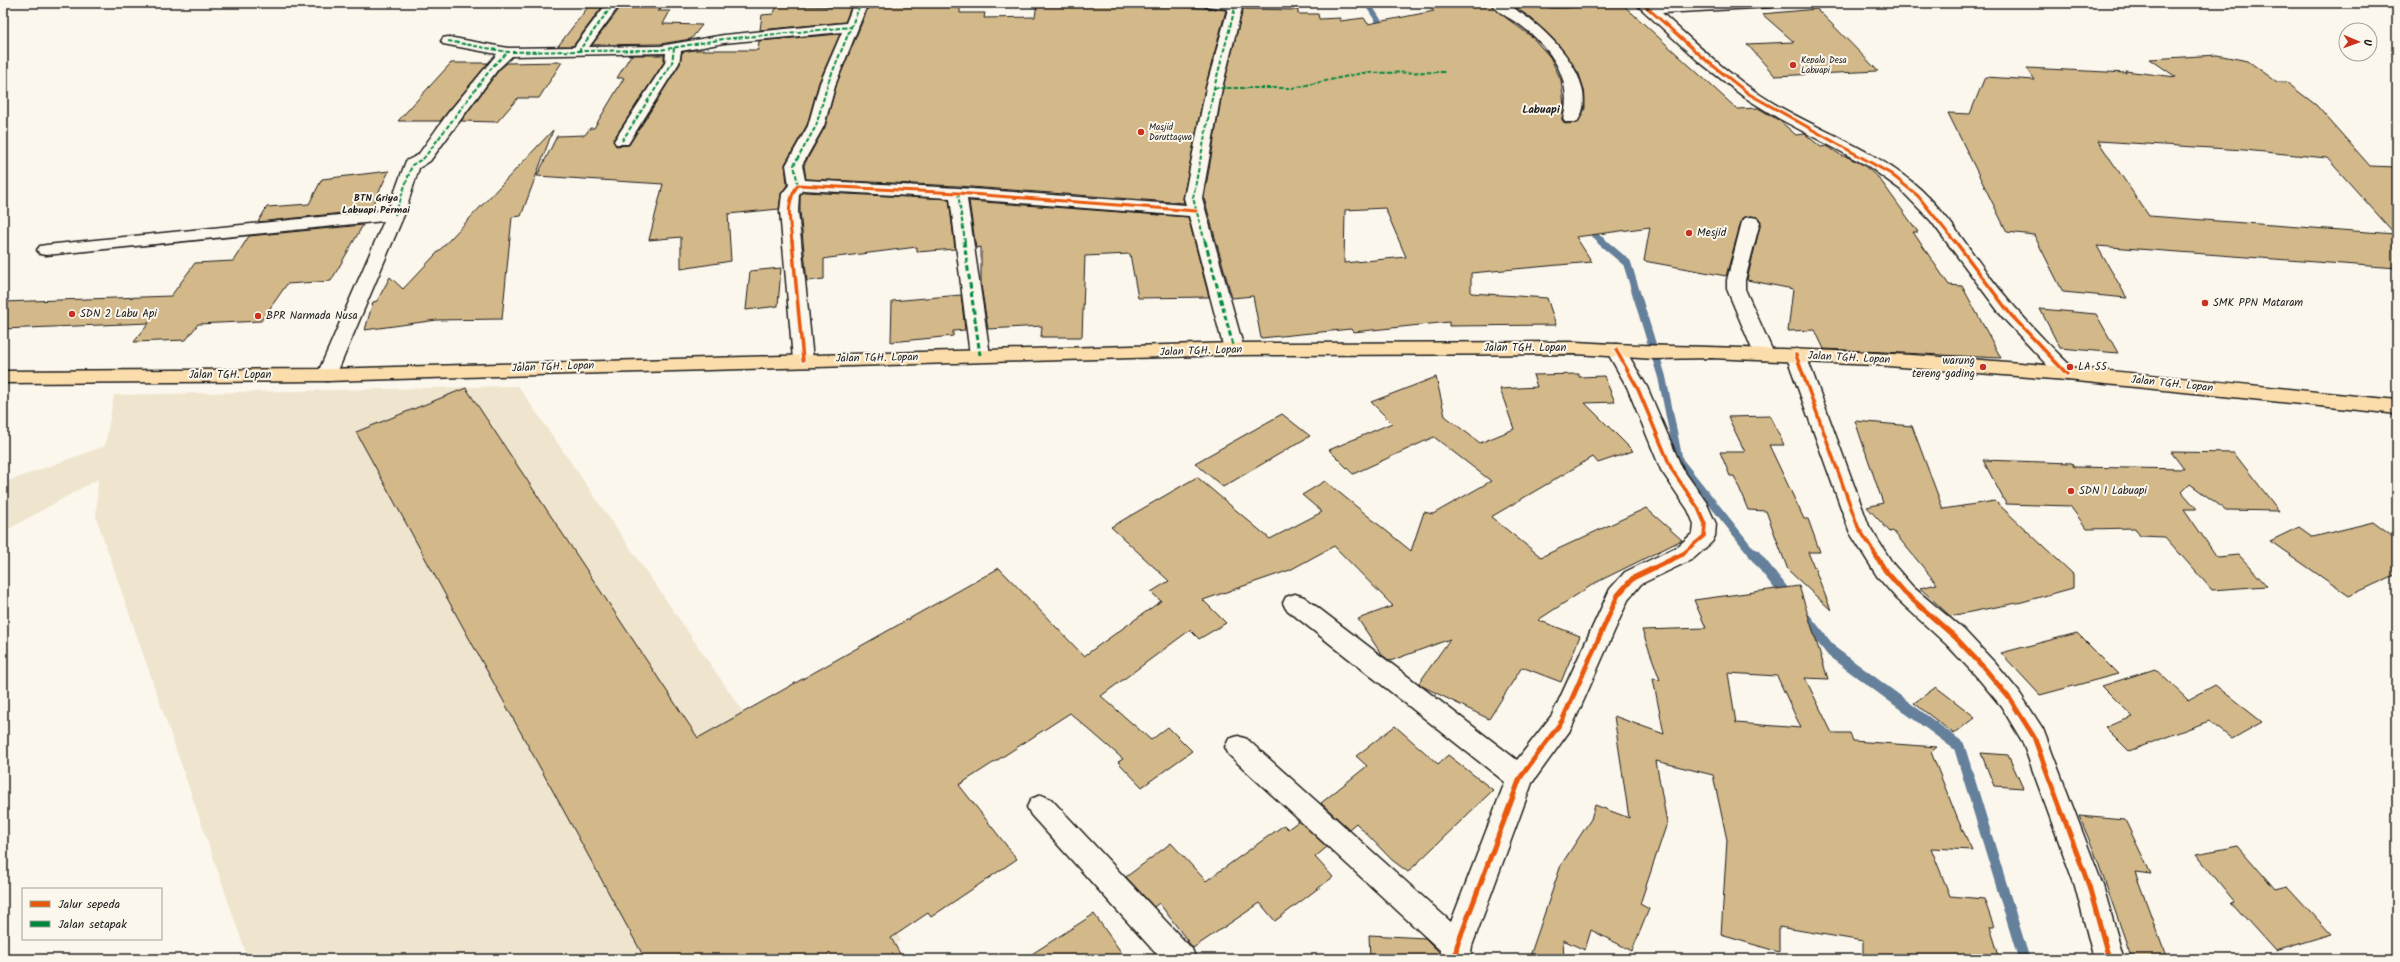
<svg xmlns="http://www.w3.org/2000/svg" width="2400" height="962" viewBox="0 0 2400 962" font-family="Kalam,sans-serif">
<rect width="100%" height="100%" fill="#fbf7ec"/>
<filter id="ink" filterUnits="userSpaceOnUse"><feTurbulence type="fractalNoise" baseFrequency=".025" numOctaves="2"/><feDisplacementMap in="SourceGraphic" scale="8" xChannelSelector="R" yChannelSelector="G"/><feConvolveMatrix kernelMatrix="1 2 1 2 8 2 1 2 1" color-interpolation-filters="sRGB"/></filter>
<g filter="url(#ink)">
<path fill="#efe4ce" d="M518 386 901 940 874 959H248L96 517 98 479 3 532V483L105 446 114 395Z"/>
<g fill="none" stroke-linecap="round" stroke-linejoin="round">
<path stroke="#65809b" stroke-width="6" d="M1367 3 1385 31
M1586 227 1603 242"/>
<path stroke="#65809b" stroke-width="8" d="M1601 241 1627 263 1662 377 1679 461 1754 555"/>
<path stroke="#65809b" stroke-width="11" d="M1754 554 1789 598
M1805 618 1832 652 1959 746 2024 959"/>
</g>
<path fill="#d3b889" stroke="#1c1c1c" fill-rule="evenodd" d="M875 3H960V13H985L984 18 1035 17 1037 3 1161 5 1226 10 1205 88 1183 198 1184 203 958 186 806 179 804 165 825 127 837 83 868 8H874Z
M1473 3H1490L1497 11 1532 37 1550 57 1561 80 1564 105 1562 119 1565 124 1578 123 1585 108 1584 91 1579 74 1558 44 1532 19 1510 3H1544L1549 8H1566L1621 3 1737 109 1758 108 1780 121 1796 135 1805 134 1821 147 1827 146 1842 156H1845L1862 164 1879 178 1918 232H1913L1949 285 1962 286 2001 358 1824 349 1815 330 1788 331 1793 289 1747 280 1761 222 1758 217 1751 216 1745 217 1741 222 1726 276 1644 261 1650 227 1576 237 1592 262 1471 273V293L1547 298 1556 325 1449 326V322L1353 332 1351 329 1261 338 1253 296 1232 298 1204 198 1223 88 1243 9 1298 10V14H1318L1319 19 1340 18V21L1364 18 1368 24 1434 11 1431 8ZM1385 208 1406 257 1344 263 1345 210Z
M778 5 851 7 845 22 760 30 762 15 773 14Z
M588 7H602L573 46H558Z
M620 8H661L658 11H670L663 24 702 25 691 39 660 44 592 45Z
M1817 9 1878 71 1775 76 1747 44 1794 42 1762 14Z
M840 34 819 82 807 125 785 164 787 185 781 194 779 209 728 214 731 261 681 269V237L649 240 663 184 537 176 557 136 585 135 590 128H594L624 78H617L631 55H664V62L613 140 616 146 629 145 680 64 682 52 694 50H758L759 41Z
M2217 55 2248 61 2277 82H2286L2316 105 2370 166 2397 167V268L2097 246 2127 298 2063 292 2034 235 2007 232 1948 113 1970 114 1985 77 2035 80 2027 68 2126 73 2125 71 2176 77 2150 59ZM2098 141 2244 150 2327 158 2395 234 2149 216Z
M562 62 539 98H518L497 122 461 121 499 70 507 63Z
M451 63H488L440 121H398Z
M553 130 521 216 512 217 502 319 437 320 365 330 373 302 377 301 390 277 403 289Z
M389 171 370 210 258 222 267 207 309 204 322 179Z
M804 192 949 199 955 249 917 252V247L829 258 824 259V279L807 281 800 211V195Z
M969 201 1188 217 1209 297 1138 298 1130 254 1085 256 1082 337H1041L1042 326 988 329 981 285V247L976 248Z
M363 225 331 281 287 284 261 321 198 324 186 340 134 342 149 323 3 329V302L171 296 195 263 233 261 249 236Z
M781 268 778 306 746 310 750 271Z
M961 295 965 330 953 331V336L891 342 892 301Z
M2040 309 2096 314 2118 353 2060 348Z
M1579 374V377L1604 376 1615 402 1585 403 1633 451 1598 463 1593 457 1491 517 1541 557 1646 508 1682 540 1595 583 1538 620 1580 636 1561 682 1522 667 1489 719 1422 686 1419 683 1450 639 1390 661 1382 655 1358 619 1393 606 1334 546 1290 570 1203 600 1226 623 1199 639 1190 630 1101 696 1151 740 1168 727 1192 751 1142 787 1118 762 1123 759 1070 713 959 785 1017 859 931 917 928 913 891 938 903 959H645L356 432 466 388 698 738 999 568 1084 656 1161 601 1151 592 1169 581 1111 527 1197 477 1270 539 1322 512 1302 495 1325 481 1411 551 1424 512 1433 514 1491 481 1434 437 1353 474 1329 450 1392 423 1371 402 1436 377 1445 416 1480 443 1514 429 1500 389 1537 387 1533 375Z
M1282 414 1310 436 1223 487 1195 463Z
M1770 416 1784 445H1769L1804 519H1808L1820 552H1808L1831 610 1788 570 1766 511 1748 510 1734 476H1730L1720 452H1745L1728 417Z
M1855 421 1912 426 1943 509 1995 501 2073 574V588L2022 602 1950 616 1920 588 1937 584 1893 531 1890 532 1867 507 1883 503Z
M2171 452 2234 453 2279 511 2226 510 2190 484 2182 492 2197 509H2184L2217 557 2239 555 2267 586 2212 590 2165 537 2140 536 2135 528 2087 529 2070 506 2006 504 1983 460 2072 463 2074 467 2184 469Z
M2373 522 2397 540V574L2349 596 2270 541 2299 527 2313 537Z
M1799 586 1828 679 1805 678 1832 733H1850L1853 741 1937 747 1931 752 1958 820 1972 850 1931 848 1950 896 1984 899 1994 927H1990L2000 959H1863V941L1779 927V952L1721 935 1727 840 1713 775 1656 761 1667 823 1640 904 1649 909 1632 951 1591 930 1585 950 1563 940 1564 959H1529L1561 865 1591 819 1595 805 1629 818 1614 716 1664 734 1653 679 1660 680 1642 630 1706 628 1694 600ZM1728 673 1777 676 1801 728 1736 723Z
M2077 633 2118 674 2040 695 2001 653Z
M2155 669 2188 700 2215 685 2262 722 2232 739 2209 721 2129 751 2105 727 2133 717 2102 686Z
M1936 687 1975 717 1954 734 1914 703Z
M1395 726 1438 764 1448 755 1493 790 1408 872 1392 860 1356 823 1349 829 1321 803 1367 766 1356 756Z
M1981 753 2008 755 2023 788 1994 786Z
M2079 816 2125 820 2151 874 2135 872 2167 959H2132L2094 851Z
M1299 821 1327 847 1315 857 1333 877 1275 921 1260 903 1193 948 1159 903 1154 907 1126 877 1171 843 1206 881 1284 825 1288 829Z
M2238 846 2275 889 2287 886 2331 934 2275 951 2231 902 2234 901 2196 854Z
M1094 914 1126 959H1024Z
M1369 935 1425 938 1439 952V959H1370Z"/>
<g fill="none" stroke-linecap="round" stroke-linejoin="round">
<g stroke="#1c1c1c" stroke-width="3">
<path id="minor" d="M607 3H621L589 47 660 46 724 35 846 23 854 3H868L836 83 824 126 802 165 805 180 958 188 1186 205 1184 198 1206 88 1228 9 1205 6 1203 3H1237L1242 8 1222 88 1202 198 1244 349 1241 353 1234 355 1227 353 1224 349 1189 216 967 199 990 355 987 359 980 361 973 359 970 355 950 198 803 190 799 194 798 211 813 360 810 364 803 366 796 364 793 360 780 211 782 194 789 185 786 165 808 126 820 83 842 32 724 43 681 51 679 63 628 144H616L614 141 665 63 666 53 512 56 498 69 430 161 419 168 404 215 334 380 327 381 320 380 317 375 384 221 46 255 40 254 37 250 40 246 46 245 388 210 406 161 418 155 448 113 497 54 443 44 441 41 443 38 448 37 508 48 574 47Z
M1491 3C1495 3 1503 2 1507 3 1511 5 1515 9 1519 12 1548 30 1603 84 1577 122H1565L1563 119C1574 82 1552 49 1523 27 1513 19 1498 14 1491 3Z
M1635 3H1650L1653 6 1779 3 1772 7 1662 13C1697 45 1732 78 1773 103 1819 130 1870 148 1912 182 1943 207 1964 242 1987 273 2013 307 2043 340 2074 369L2077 374 2074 379 2067 380 2060 379 2004 319 1931 221 1901 190 1868 166 1778 118 1744 97 1697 60Z
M1751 217 1757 218 1760 222 1745 280V289L1774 354 1771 358 1764 360 1757 358 1754 354 1727 289V280L1742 222 1745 218Z
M1616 344 1623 346 1647 387 1682 468 1706 502 1716 524 1715 536 1712 542 1693 559 1641 584 1628 600 1571 729 1532 783 1472 946 1470 959H1440L1441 951 1229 755 1225 747 1229 739 1238 736 1247 739 1451 922 1505 782 1286 609 1283 603 1286 597 1295 594 1304 597 1517 760 1552 715 1610 589 1625 572 1677 547 1693 533 1694 524 1688 510 1661 470 1627 387 1606 350 1609 346Z
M1796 349 1803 351 1806 355 1869 526 1893 564 1913 587 1964 630 1995 663 2019 692 2043 729 2103 886 2124 959H2094L2075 886 2022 741 2001 706 1977 677 1946 644 1897 599 1877 576 1850 533 1786 355 1789 351Z
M1041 795 1051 799 1192 949 1196 959H1161L1031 815 1027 807 1031 799Z"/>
</g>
<g stroke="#1c1c1c" stroke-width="3">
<path id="highway" d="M1576 342C1675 348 1774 347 1874 353 2048 362 2223 383 2397 400V414L2067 380 1875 365 1711 358 1655 359 1576 354 1234 355 327 381 3 383V371L327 369 1234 343Z"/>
</g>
<use href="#minor" fill="#fbf7ec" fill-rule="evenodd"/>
<use href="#highway" fill="#fbddab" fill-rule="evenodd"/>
<path stroke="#00873e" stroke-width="2" stroke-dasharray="4.5 2" stroke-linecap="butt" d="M448 41 508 52 660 50 724 39 851 27
M578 52 614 3
M1214 88H1293L1362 73 1446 72
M622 141 672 63 674 48
M798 185 794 165 816 126 828 83 861 3
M958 193 965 242
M395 215 412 165 424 158 493 66 508 52
M1205 242 1193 198 1214 88 1235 8 1231 5 1210 3"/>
<path stroke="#00873e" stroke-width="3" stroke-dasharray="5.5 3" stroke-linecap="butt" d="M964 241 980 355
M1205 241 1234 349"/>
<g stroke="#fbf7ec" stroke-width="5">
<path id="cycleway-far2" d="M1642 3 1702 57 1749 94 1891 174 1918 196 1955 242
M792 242C790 222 785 202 798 185L958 193 1196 211"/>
</g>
<g stroke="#fbf7ec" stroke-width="6">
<path id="cycleway-far1" d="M792 241 803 360
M1955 241 2011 315 2067 374
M1616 350 1637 387 1672 470 1698 508 1705 524 1704 536 1681 555
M1796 355 1858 527 1876 555"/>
</g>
<g stroke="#fbf7ec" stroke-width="8">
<path id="cycleway" d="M1875 554 1885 570 1905 593 1955 637 1986 670 2010 699 2034 737 2089 886 2109 959
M1455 959 1457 946 1520 778 1562 721 1618 595 1633 578 1683 554"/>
</g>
<use href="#cycleway-far2" stroke="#e8590c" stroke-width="3"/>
<use href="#cycleway-far1" stroke="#e8590c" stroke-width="3.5"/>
<use href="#cycleway" stroke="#e8590c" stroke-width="5"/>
</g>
</g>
<g fill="#c8321e" stroke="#fbf7ec" stroke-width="1.5">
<circle cx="1793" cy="65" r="4"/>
<circle cx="1141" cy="132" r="4"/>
<circle cx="1689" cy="233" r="4"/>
<circle cx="2205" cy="303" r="4"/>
<circle cx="72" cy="314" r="4"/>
<circle cx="258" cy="316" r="4"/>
<circle cx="1983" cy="367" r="4"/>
<circle cx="2070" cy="367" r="4"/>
<circle cx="2071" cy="491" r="4"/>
</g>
<g text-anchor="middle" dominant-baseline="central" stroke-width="4" stroke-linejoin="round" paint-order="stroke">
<g font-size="9" fill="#1c1c1c" stroke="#fbf7ec" text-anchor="start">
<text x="1801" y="60">Kepala Desa<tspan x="1801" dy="10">Labuapi</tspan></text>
<text x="1149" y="127">Masjid<tspan x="1149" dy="10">Daruttaqwa</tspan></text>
</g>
<g font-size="10" font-weight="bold" fill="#1c1c1c" stroke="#fbf7ec">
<text x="376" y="198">BTN Griya<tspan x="376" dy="12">Labuapi Permai</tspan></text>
</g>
<g font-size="11" font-weight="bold" fill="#1c1c1c" stroke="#fbf7ec">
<text x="1541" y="110">Labuapi</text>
</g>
<g font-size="11" fill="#1c1c1c" stroke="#fbf7ec" text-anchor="start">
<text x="1697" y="233">Mesjid</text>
<text x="2213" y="303">SMK PPN Mataram</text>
<text x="80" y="314">SDN 2 Labu Api</text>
<text x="266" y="316">BPR Narmada Nusa</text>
<text x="1975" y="361" text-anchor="end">warung<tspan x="1975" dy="13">tereng gading</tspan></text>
<text x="2078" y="367">LA 55</text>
<text x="2079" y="491">SDN 1 Labuapi</text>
</g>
<g font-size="11" fill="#1c1c1c" stroke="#fbf7ec">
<text x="1525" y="348">Jalan TGH. Lopan</text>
<text transform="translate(1201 351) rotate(-2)">Jalan TGH. Lopan</text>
<text transform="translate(877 358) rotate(-1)">Jalan TGH. Lopan</text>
<text transform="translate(1849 358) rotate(3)">Jalan TGH. Lopan</text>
<text transform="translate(553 367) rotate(-2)">Jalan TGH. Lopan</text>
<text x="230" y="375">Jalan TGH. Lopan</text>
<text transform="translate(2172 384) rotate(6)">Jalan TGH. Lopan</text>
</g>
</g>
<rect width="2400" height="962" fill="none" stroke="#fbf7ec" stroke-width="16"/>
<rect x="8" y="8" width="2384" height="946" fill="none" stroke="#1c1c1c" stroke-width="1.5" filter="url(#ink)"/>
<rect x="22" y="888" width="140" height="52" fill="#fbf7ec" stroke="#a29f99"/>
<rect x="30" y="901" width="20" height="6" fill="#e8590c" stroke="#a29f99"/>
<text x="58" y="908" font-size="12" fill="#1c1c1c">Jalur sepeda</text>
<rect x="30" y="921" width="20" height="6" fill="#00873e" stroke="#a29f99"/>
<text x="58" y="928" font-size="12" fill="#1c1c1c">Jalan setapak</text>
<g transform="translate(2358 42) rotate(92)"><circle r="19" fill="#fbf7ec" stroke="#a29f99"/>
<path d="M0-3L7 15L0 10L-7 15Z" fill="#c8321e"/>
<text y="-6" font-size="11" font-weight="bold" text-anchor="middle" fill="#1c1c1c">U</text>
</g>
</svg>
